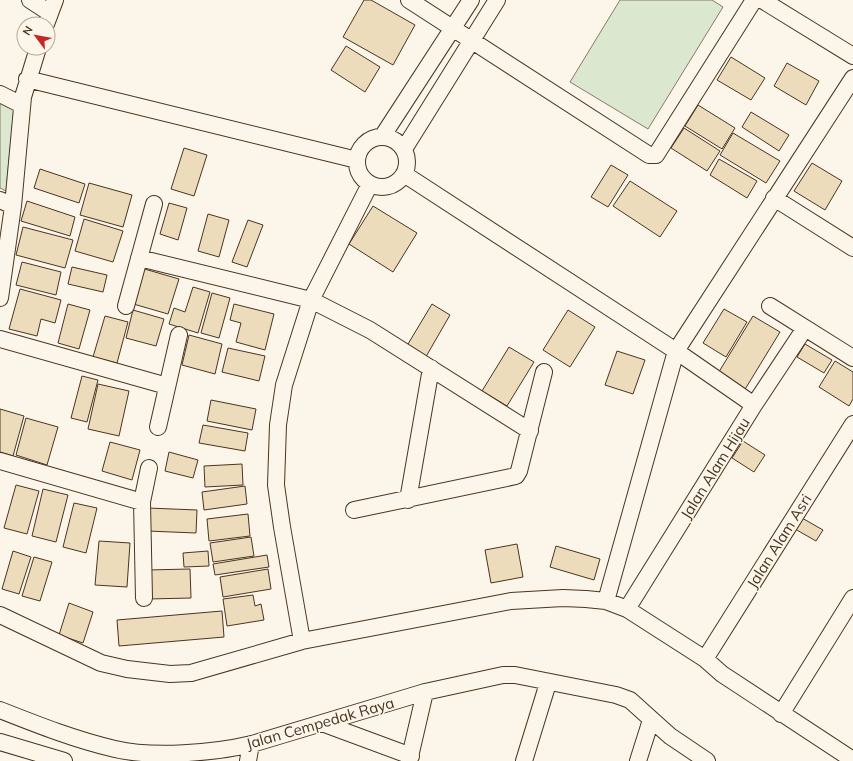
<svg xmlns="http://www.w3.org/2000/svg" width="853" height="761" viewBox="0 0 853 761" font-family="Mulish,sans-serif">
<rect width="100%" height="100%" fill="#fbf6e9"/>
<path fill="#dce7d0" stroke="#887966" d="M620 0H712L723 7 648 129 570 82Z
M0 102 14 109 6 191 0 188Z"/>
<path fill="#ecdcbc" stroke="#4a3520" d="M364 0H371L415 25 393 65 343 37Z
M346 46 380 67 365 92 331 70Z
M731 57 765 78 751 100 717 80Z
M787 63 819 81 806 105 774 86Z
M698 105 735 128 722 149 685 126Z
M751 112 789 135 779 151 742 127Z
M684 128 720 151 707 171 671 148Z
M733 133 780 161 766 183 720 155Z
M184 148 207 155 194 196 171 189Z
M719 159 757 181 747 198 710 175Z
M812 163 842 181 825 210 794 191Z
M611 165 628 175 608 207 591 197Z
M40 169 85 184 79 203 34 188Z
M630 181 677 211 660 237 613 206Z
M89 183 132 195 123 227 80 215Z
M27 201 75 217 70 236 21 221Z
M169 203 187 208 178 240 160 234Z
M373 206 417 233 393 272 349 244Z
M208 214 229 220 219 257 198 251Z
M84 219 123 231 113 262 75 251Z
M248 220 263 225 247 267 232 262Z
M23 227 73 240 65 268 16 255Z
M22 262 61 272 56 295 16 285Z
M72 267 107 275 103 292 68 284Z
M141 268 179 279 168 314 130 303Z
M193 287 210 292 198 333 169 324 174 308 185 312Z
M20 289 61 300 55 323 41 319 37 336 9 329Z
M212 293 230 298 219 338 201 333Z
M68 304 90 310 79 349 58 343Z
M234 304 274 314 265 350 236 342 241 323 230 320Z
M432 304 450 315 424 360 405 349Z
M724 309 747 322 726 357 703 343Z
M133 310 164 319 156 346 126 338Z
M568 310 595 327 570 367 543 350Z
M105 316 128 322 117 363 93 357Z
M753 316 780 332 744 391 717 375Z
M189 335 222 344 215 374 182 365Z
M805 344 832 360 824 373 797 357Z
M509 347 534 362 507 406 482 391Z
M228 348 265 356 259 381 222 372Z
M617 351 645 360 633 394 605 385Z
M835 361 853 372V399L849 406 819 387Z
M82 376 98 380 87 422 71 418Z
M98 384 129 391 119 436 88 429Z
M211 400 256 409 252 430 207 421Z
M0 409 24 416 13 456 0 452Z
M26 418 58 427 47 465 16 455Z
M203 425 248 433 245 451 199 443Z
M743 441 765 455 754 472 732 458Z
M110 442 140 450 132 480 102 471Z
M169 452 198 460 193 478 165 471Z
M242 464 243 485 205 487 204 466Z
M16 485 39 491 27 534 4 528Z
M245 486 247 504 204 510 202 492Z
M43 489 68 495 56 542 32 536Z
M74 503 97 508 86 553 63 547Z
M148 508 197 510 196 533 147 531Z
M248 514 250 536 209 541 207 519Z
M802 518 823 530 816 541 795 529Z
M251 537 254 556 213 562 210 543Z
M99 541 130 543 127 587 95 585Z
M517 544 523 577 491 583 485 550Z
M556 546 600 559 594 580 550 567Z
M13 551 31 557 19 594 2 589Z
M208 551 209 566 184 567 183 553Z
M267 555 269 567 215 575 213 564Z
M34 557 52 562 40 601 22 596Z
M190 569 191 598 148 599 147 570Z
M268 569 271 589 223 597 220 577Z
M253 595 255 606 261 604 264 620 227 626 223 599Z
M69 603 93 612 83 643 59 635Z
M222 611 224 637 119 646 117 620Z"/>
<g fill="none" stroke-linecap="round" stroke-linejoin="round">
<g stroke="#4a3520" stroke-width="18">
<path id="street" d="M30 0 50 13
M409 0 649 155H656L754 0
M762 0 853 56
M46 24 55 0
M27 79 357 160
M0 94 22 105
M382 137 471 0
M357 162a25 25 0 1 1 50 0a25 25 0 1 1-50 0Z
M404 149 497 0
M404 174 676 351 754 405
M774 198 853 248
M0 200 13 206
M139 258 311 300 370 330 530 431
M0 298 13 206 23 97 38 48
M126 306 154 204
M770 306 853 358
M0 339 167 386
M158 427 179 335
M0 461 142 502
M408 500 431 368
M354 510 516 476 519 471 544 372
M144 598 142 502 149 468
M606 601 676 351 853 78
M627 609 754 405 805 328
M0 615 101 663 127 669 170 674 191 673 302 641 511 601 563 598 586 599 606 601 627 609 705 659 722 674 853 760
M302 641 282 527 276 485 278 425 284 385 311 300 370 184
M705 659 853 424
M0 710C38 725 76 740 115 749 153 758 214 753 252 744L425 692 503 675H515L616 695 630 700 670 736 707 761
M781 714 853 598
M322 723 411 756
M0 742 64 761
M248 761 251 744
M409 761 425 692
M524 761 548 683
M638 761 651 720"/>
</g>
<use href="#street" stroke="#fbf6e9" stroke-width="16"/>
</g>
<g text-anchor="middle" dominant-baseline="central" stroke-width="3" stroke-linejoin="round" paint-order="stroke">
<g font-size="15" fill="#4a3520" stroke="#fbf6e9">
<text transform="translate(715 468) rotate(-58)">Jalan Alam Hijau</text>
<text transform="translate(779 541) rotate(-58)">Jalan Alam Asri</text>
<text transform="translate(320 723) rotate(-16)">Jalan Cempedak Raya</text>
</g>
</g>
<g transform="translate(36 36) rotate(302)"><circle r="19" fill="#fbf6e9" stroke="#b4a999"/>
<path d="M0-3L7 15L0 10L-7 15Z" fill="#c62828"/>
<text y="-6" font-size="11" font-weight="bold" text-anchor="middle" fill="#4a3520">N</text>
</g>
</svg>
